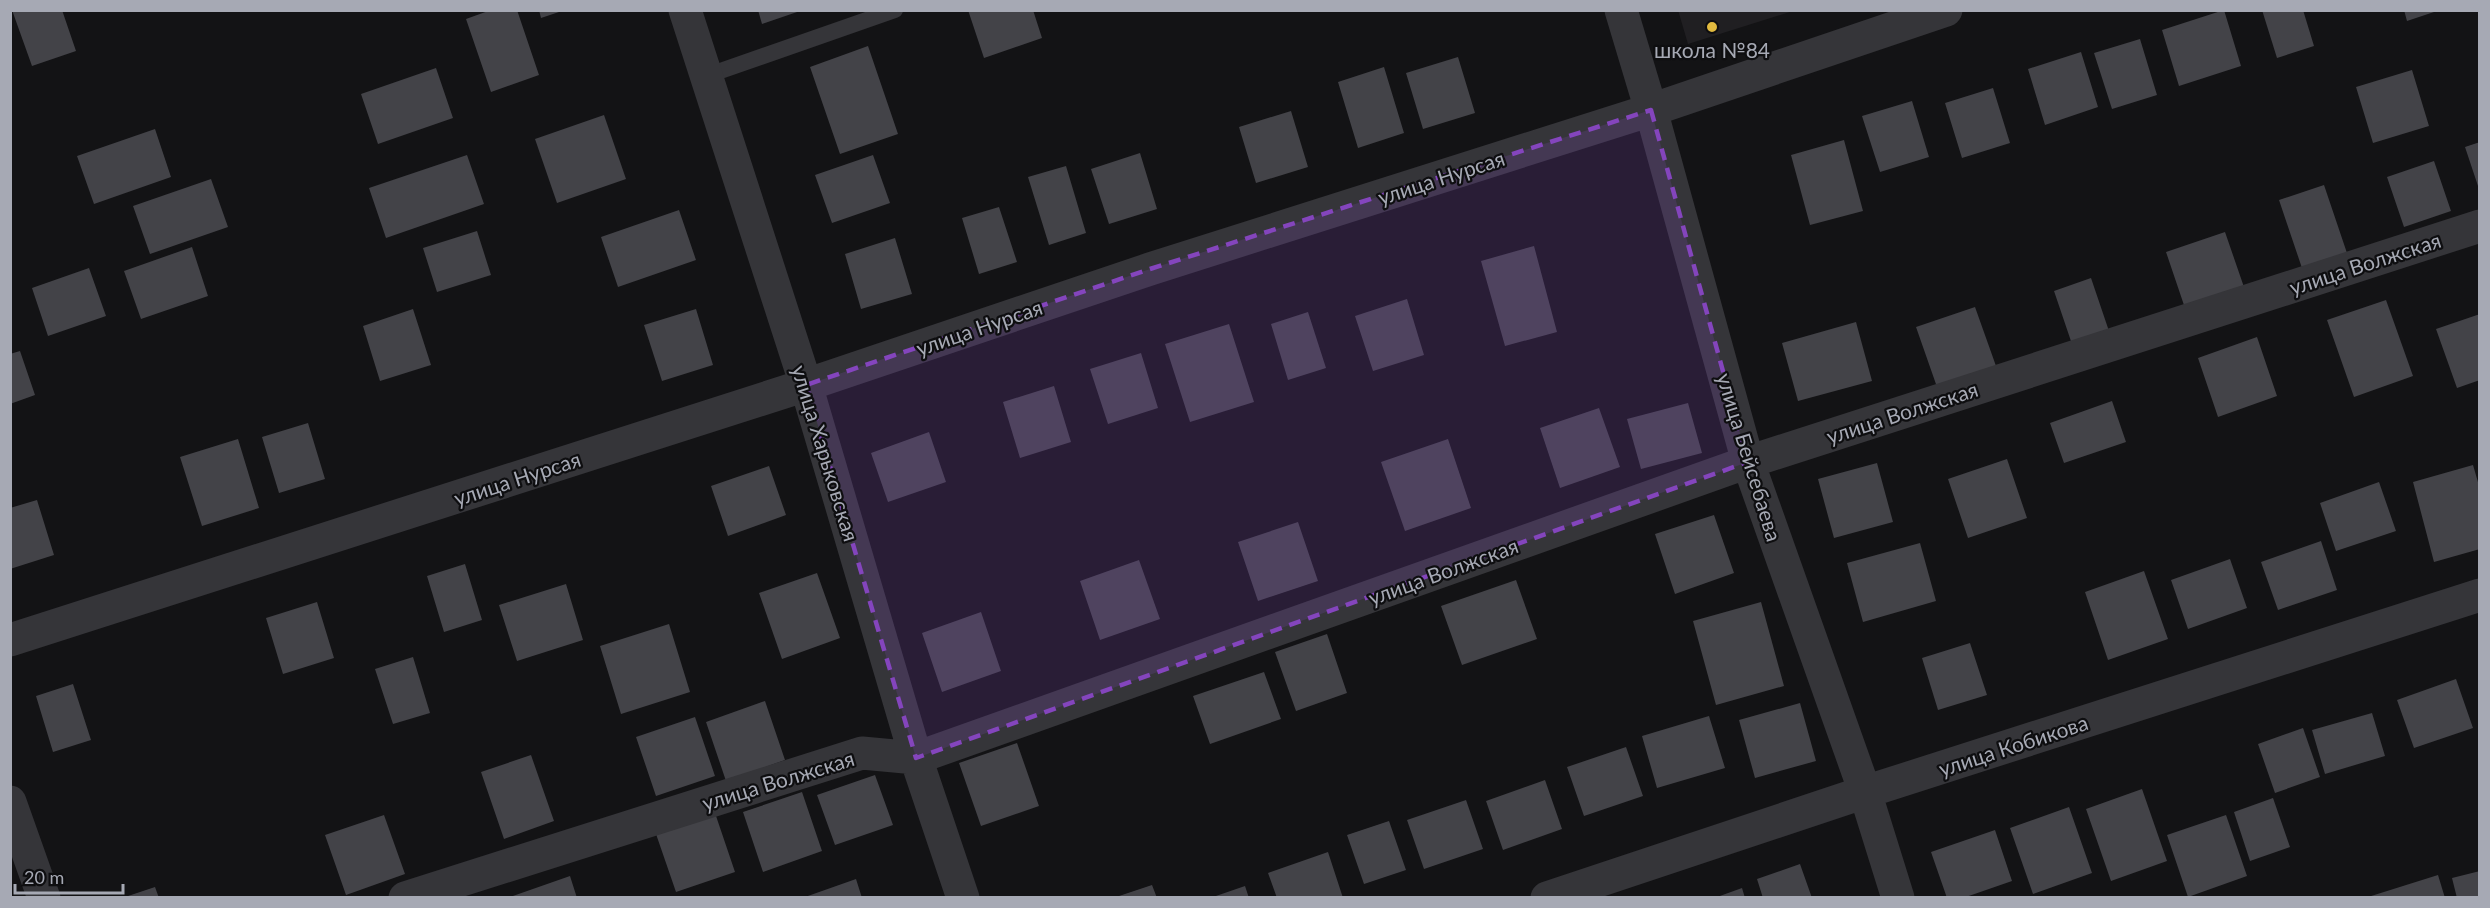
<svg xmlns="http://www.w3.org/2000/svg" width="2490" height="908" viewBox="0 0 2490 908" font-family="Lato,sans-serif">
<rect width="100%" height="100%" fill="#131315"/>
<path fill="#201f22" d="M1678 10H1793V11L1688 44Z"/>
<path fill="#434348" d="M12 10H62L76 51 32 66Z
M491 10H517L539 75 491 92 466 19Z
M539 10H562V11L541 18Z
M758 10H799L800 11 762 24Z
M968 10H1033L1042 38 984 58Z
M2224 10 2241 66 2179 86 2162 30Z
M2262 10H2303L2314 46 2277 58Z
M2404 10H2437V11L2407 21Z
M2140 39 2157 95 2112 109 2094 53Z
M868 46 898 134 840 154 810 67Z
M2081 52 2098 107 2045 125 2028 69Z
M1458 57 1475 113 1423 129 1406 73Z
M1384 67 1404 133 1358 148 1338 82Z
M436 68 453 118 378 144 361 94Z
M2412 70 2429 126 2373 143 2356 87Z
M1993 88 2010 143 1962 158 1945 103Z
M1912 101 1929 157 1880 172 1862 116Z
M1291 111 1308 167 1256 183 1239 127Z
M604 115 626 179 557 203 535 139Z
M155 129 171 177 94 204 77 156Z
M1844 140 1863 211 1810 225 1791 155Z
M2480 142V189H2479L2465 147Z
M1140 153 1157 209 1109 224 1091 169Z
M467 155 484 204 386 238 369 188Z
M873 155 890 203 832 223 815 175Z
M2434 161 2451 211 2404 227 2387 177Z
M1066 166 1086 233 1049 245 1028 177Z
M211 179 228 227 150 254 133 206Z
M2324 185 2349 259 2304 274 2279 200Z
M999 207 1017 262 979 274 962 218Z
M679 210 696 260 618 287 601 237Z
M477 231 491 275 437 292 423 248Z
M2225 232 2245 290 2186 311 2166 252Z
M895 238 912 294 861 309 845 254Z
M1534 246 1557 332 1505 346 1481 261Z
M192 247 208 296 141 319 124 271Z
M89 268 106 316 48 336 32 288Z
M2091 278 2111 337 2074 350 2054 291Z
M1407 299 1424 355 1373 371 1355 316Z
M2386 300 2413 376 2354 397 2327 320Z
M1975 307 1996 366 1937 387 1916 327Z
M413 309 431 365 380 381 363 326Z
M696 309 713 365 662 381 644 325Z
M1308 312 1326 368 1288 380 1271 324Z
M2480 314V380L2457 388 2436 329Z
M1856 322 1872 381 1798 401 1782 343Z
M1229 324 1254 402 1190 422 1165 344Z
M2257 337 2277 396 2218 417 2198 358Z
M20 351 35 395 10 404V354Z
M1141 353 1158 408 1108 424 1090 369Z
M1054 386 1071 442 1020 458 1003 402Z
M2112 401 2126 442 2064 463 2050 423Z
M1688 403 1702 453 1641 469 1627 419Z
M1599 408 1620 467 1560 488 1540 428Z
M308 423 325 479 279 493 262 437Z
M929 432 946 482 888 502 871 453Z
M238 439 259 508 202 526 180 457Z
M1448 439 1471 508 1405 531 1381 462Z
M2007 459 2027 518 1968 538 1948 479Z
M1877 463 1893 522 1834 538 1818 479Z
M2473 465 2480 489V549L2434 562 2413 482Z
M769 466 786 515 728 536 711 486Z
M2379 482 2396 531 2336 551 2320 503Z
M37 500 54 555 10 569V508Z
M1714 515 1734 573 1675 594 1655 534Z
M1298 522 1318 581 1258 601 1238 542Z
M2321 541 2337 590 2278 610 2261 562Z
M1920 543 1936 601 1863 622 1847 563Z
M2230 559 2247 608 2188 629 2171 580Z
M1139 560 1160 619 1100 640 1080 581Z
M465 564 482 620 444 632 427 576Z
M2144 571 2168 639 2108 660 2085 592Z
M817 573 840 638 782 659 759 593Z
M1516 580 1537 639 1462 665 1441 606Z
M566 584 583 640 517 661 499 605Z
M317 602 334 658 283 674 266 618Z
M1761 602 1784 686 1716 705 1693 621Z
M981 612 1001 671 942 692 922 633Z
M669 624 690 692 621 714 600 646Z
M1327 634 1347 693 1296 711 1275 652Z
M1970 643 1987 695 1938 710 1922 658Z
M413 657 430 713 393 724 375 669Z
M1264 672 1281 719 1210 744 1193 696Z
M2456 679 2473 728 2414 748 2397 700Z
M73 684 91 740 53 752 36 696Z
M765 701 785 760 726 781 706 722Z
M1800 703 1816 761 1755 778 1739 720Z
M2372 713 2385 756 2325 774 2312 730Z
M1709 716 1725 768 1657 788 1642 736Z
M695 717 715 776 656 796 636 737Z
M2303 728 2320 777 2275 793 2258 744Z
M1017 743 1039 806 981 826 959 763Z
M1626 747 1643 796 1584 816 1567 767Z
M531 755 554 821 504 839 481 772Z
M875 775 893 825 835 845 817 795Z
M1545 780 1562 829 1503 850 1486 801Z
M2142 789 2167 861 2111 881 2086 809Z
M802 792 822 851 763 872 743 812Z
M2273 798 2290 847 2250 861 2234 812Z
M1466 800 1483 849 1424 869 1407 820Z
M2069 807 2092 873 2033 894 2010 828Z
M715 813 735 872 676 892 656 834Z
M384 815 405 874 346 895 325 835Z
M2226 815 2247 876 2188 897 2167 835Z
M1389 821 1406 870 1364 884 1347 835Z
M1995 830 2012 881 1963 898H1947L1931 852Z
M1328 852 1343 898H1277L1268 873Z
M1800 864 1812 898H1763L1757 879Z
M2480 871V898H2457L2452 878Z
M2438 875 2445 898H2368V897Z
M570 876 577 898H510V897Z
M856 879 862 898H805V897Z
M1152 885 1157 898H1117L1116 897Z
M1245 886 1249 898H1213V897Z
M155 887 159 898H125V897Z
M1742 888 1745 898H1717V897Z"/>
<g fill="none" stroke-linecap="round" stroke-linejoin="round">
<path stroke="#353539" stroke-width="16" d="M706 76 895 10"/>
<path stroke="#353539" stroke-width="33" d="M685 10 806 385 916 758 963 898
M1621 10 1651 110 1748 462 1865 792 1898 898
M10 640 806 385 1150 269 1651 110 1946 10
M405 898 862 753 916 758 1748 462 2480 226
M1547 898 1865 792 2480 595"/>
<path stroke="#353539" stroke-width="33" d="M10 802 44 898"/>
</g>
<path fill="#8445bd" fill-opacity="0.2" stroke="#8445bd" stroke-width="4.5" stroke-dasharray="12 8" stroke-linejoin="round" d="M1651 110 1748 462 916 758 806 385 1150 269Z"/>
<circle fill="#e1ba3f" stroke="#0e0e10" stroke-width="2" cx="1712" cy="27" r="6"/>
<g text-anchor="middle" dominant-baseline="central" stroke-width="4.5" stroke-linejoin="round" paint-order="stroke">
<g font-size="21" fill="#a6a9b4" stroke="#0e0e10">
<text x="1712" y="49">школа №84</text>
</g>
<g font-size="21" fill="#a6a9b4" stroke="#0e0e10">
<text transform="translate(1441 177) rotate(-18)">улица Нурсая</text>
<text transform="translate(2365 263) rotate(-18)">улица Волжская</text>
<text transform="translate(979 327) rotate(-19)">улица Нурсая</text>
<text transform="translate(1902 412) rotate(-18)">улица Волжская</text>
<text transform="translate(826 453) rotate(73)">улица Харьковская</text>
<text transform="translate(1750 457) rotate(73)">улица Бейсебаева</text>
<text transform="translate(517 478) rotate(-18)">улица Нурсая</text>
<text transform="translate(1443 571) rotate(-20)">улица Волжская</text>
<text transform="translate(2013 745) rotate(-18)">улица Кобикова</text>
<text transform="translate(778 780) rotate(-17)">улица Волжская</text>
</g>
</g>
<rect width="2490" height="908" fill="none" stroke="#a6a9b4" stroke-width="24"/>
<path d="M15 884v9h108v-9" fill="none" stroke="#a6a9b4" stroke-width="3"/>
<text x="24" y="884" font-size="18" fill="#a6a9b4" stroke="#0e0e10" stroke-width="4.5" paint-order="stroke">20 m</text>
</svg>
